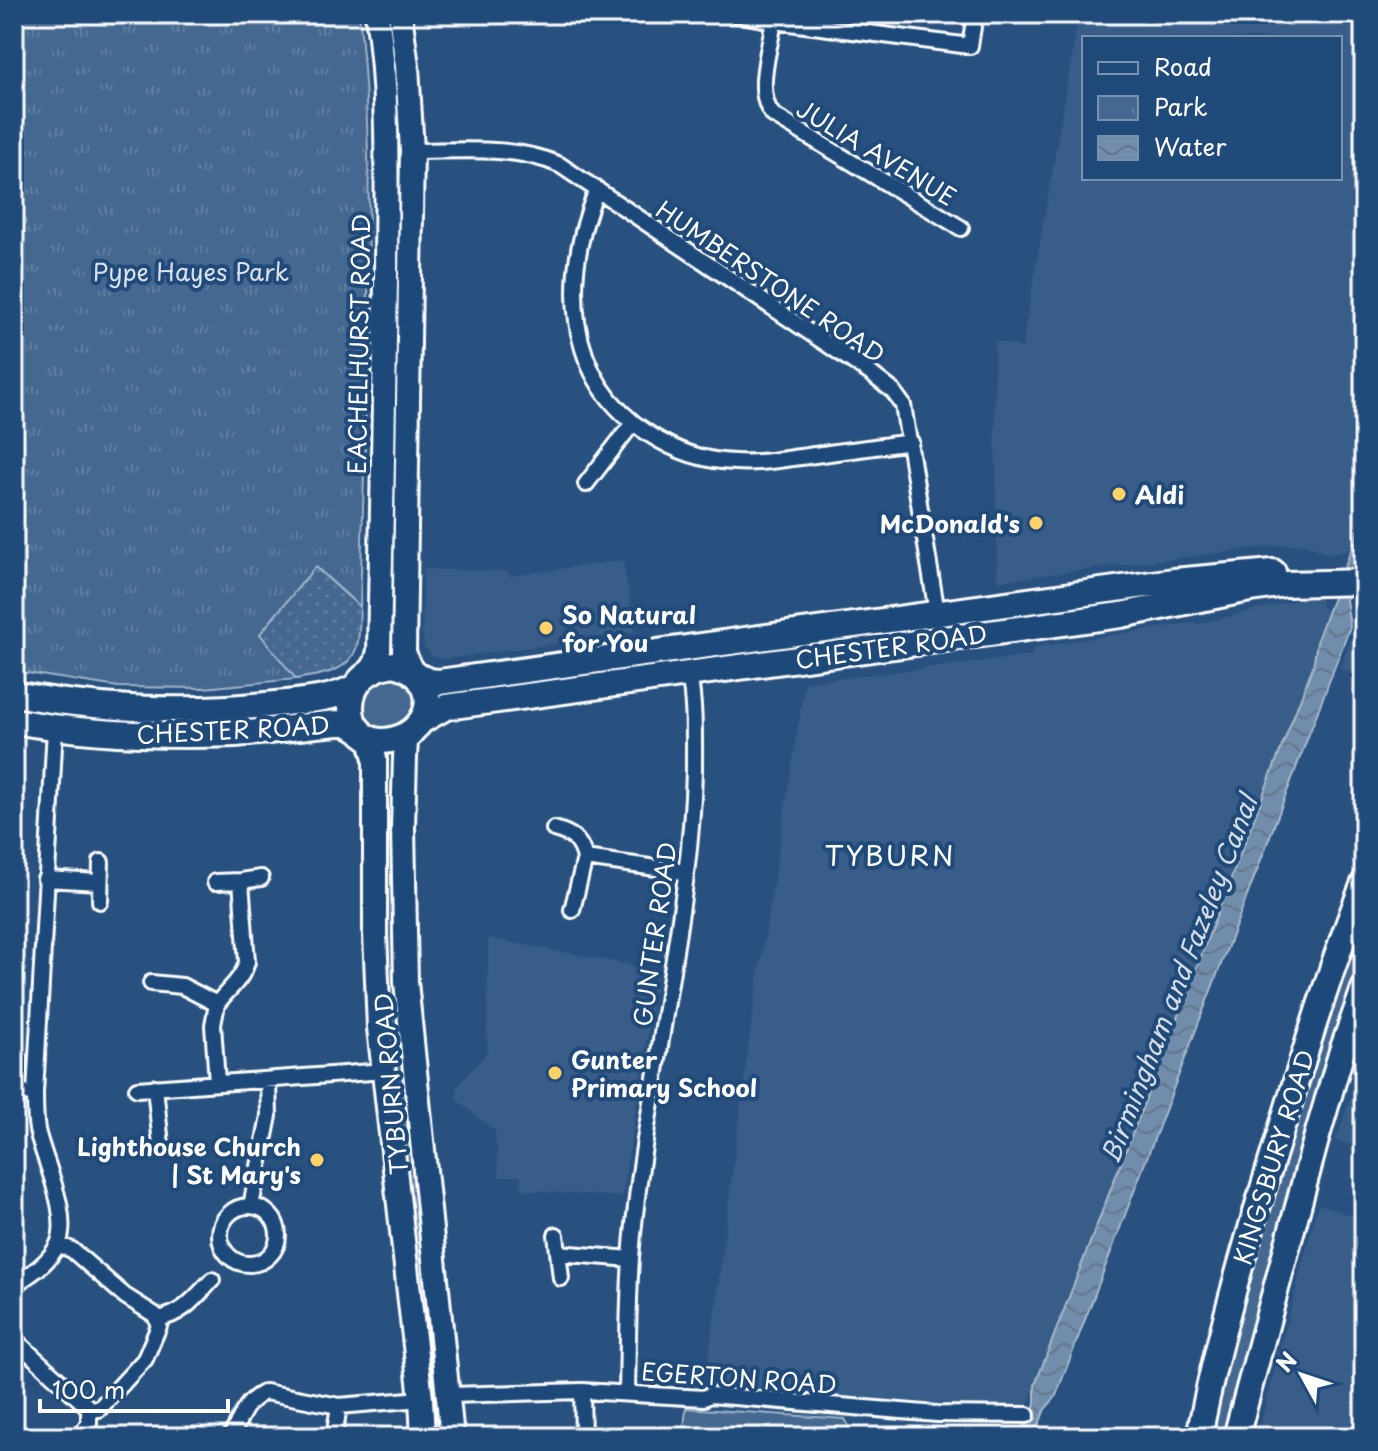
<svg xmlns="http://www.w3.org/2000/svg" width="1378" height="1451" viewBox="0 0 1378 1451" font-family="'Playpen Sans',sans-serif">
<defs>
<pattern id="park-tufts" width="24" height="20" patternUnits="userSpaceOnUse" patternTransform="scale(2)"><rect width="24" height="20" fill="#446890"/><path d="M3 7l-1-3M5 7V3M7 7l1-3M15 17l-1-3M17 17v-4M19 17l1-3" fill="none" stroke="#607fa1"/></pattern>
<pattern id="garden-dots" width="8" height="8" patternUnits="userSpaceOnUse" patternTransform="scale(2)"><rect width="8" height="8" fill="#446890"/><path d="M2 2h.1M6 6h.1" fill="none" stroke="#607fa1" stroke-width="1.8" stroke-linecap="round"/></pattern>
<pattern id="water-waves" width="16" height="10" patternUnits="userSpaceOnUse" patternTransform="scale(2)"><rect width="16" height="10" fill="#718dab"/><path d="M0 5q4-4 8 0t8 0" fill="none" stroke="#64768a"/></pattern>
</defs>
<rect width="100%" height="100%" fill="#28517f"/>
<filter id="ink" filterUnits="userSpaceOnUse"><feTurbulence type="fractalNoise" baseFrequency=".0125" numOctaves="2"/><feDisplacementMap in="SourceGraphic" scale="16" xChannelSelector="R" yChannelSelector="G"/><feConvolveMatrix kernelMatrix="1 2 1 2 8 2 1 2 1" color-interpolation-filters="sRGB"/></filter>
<g filter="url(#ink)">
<path fill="#375d88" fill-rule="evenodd" d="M1079 14H1364V516L1348 551 1328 554 1304 544 1274 546 997 581 994 343 998 341 1022 348ZM1084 38H1340V178H1084Z
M623 560 635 632 446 659 433 657 424 647 422 633 423 569 506 571 510 576Z
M1319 597 1322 607 1328 610 1318 636 1313 666 1026 1409 705 1387 752 1018 805 682 1031 656 1034 647 1197 622 1198 624 1301 599Z
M1364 606V678L1340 669Z
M488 938 658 970 622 1197 522 1190 521 1176 499 1177 495 1131 457 1100V1087L487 1052Z
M1364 1058V1149L1336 1141Z
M1318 1204 1363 1219 1364 1218V1437H1257Z"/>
<path fill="#446890" stroke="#a2b4c8" stroke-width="2" d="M930 623 928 630 454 698 453 686Z
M394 674 415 688C416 693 417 697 416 702 414 717 397 731 382 730 377 730 373 728 369 726L362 714 364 695 369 687 375 681Z
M384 829 394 830 440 1375 434 1376 429 1374 392 1058 385 964Z
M1364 902V973L1341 1033 1241 1390 1231 1405 1223 1437H1213L1220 1383 1232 1327Z"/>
<path fill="url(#park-tufts)" stroke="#a2b4c8" stroke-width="2" d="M14 14H359C372 129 369 244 367 360L363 363V374L367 377 360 607 316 567 260 634 296 679 204 688 118 687 14 671Z
M686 1408 845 1419 849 1426 846 1437H683Z"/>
<path fill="url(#garden-dots)" stroke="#a2b4c8" stroke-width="2" d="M315 567 360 607C359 619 360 635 357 646 349 673 319 675 296 679L260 634Z"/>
<path fill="url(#water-waves)" stroke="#aabbcd" stroke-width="2" d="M1364 516V545L1346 600 1350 627 1055 1398 1045 1409 1034 1437H1020L1035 1404V1385L1313 666 1318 637Z"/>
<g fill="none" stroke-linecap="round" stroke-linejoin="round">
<g stroke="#fff" stroke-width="20">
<path id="minor" d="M735 14 774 21 970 46 975 14
M774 21C770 48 754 93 773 115L961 228
M412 151C461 151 514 145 560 165L870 373 893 391 903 405 937 613
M597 189C562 276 562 378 649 434 675 451 704 461 735 462 760 464 783 459 808 456 842 451 876 447 911 442
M586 484 633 423
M554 829C572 834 580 839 585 858
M45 879 99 882
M215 882 241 881 261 878
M100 901 101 862
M572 910 585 858 685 872
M151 983 182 986 217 1004 213 1025 217 1082
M217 1004C228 989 242 980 247 962L241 881
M155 1087 161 1145
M137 1089 385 1071
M14 1094 35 1093
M251 1206 269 1116 268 1081
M220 1235a29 29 0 1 1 58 0a29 29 0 1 1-58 0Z
M556 1235 561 1278
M58 1244 72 1250 125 1296 155 1315 159 1326 145 1359 99 1409 89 1408
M558 1253 631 1259
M14 1285C31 1274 49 1263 58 1244 71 1215 44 1161 37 1130 35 1118 35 1105 35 1093L55 728
M158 1319C183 1314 195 1298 212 1280
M14 1339 89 1408
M582 1391 583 1437
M627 1392C628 1347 628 1303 631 1258 636 1189 648 1121 659 1053 673 959 692 866 694 770 694 737 695 706 689 673
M449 1395 582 1391 704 1398 710 1395 937 1414 1027 1415
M78 1437 89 1424V1408
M230 1437C242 1418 243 1402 265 1392L339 1406 421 1399
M334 1437 339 1406"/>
</g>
<g stroke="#fff" stroke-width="28">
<path id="secondary" d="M400 14 407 66 412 151 404 652 411 670
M370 672 376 662 379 651C382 528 384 404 386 281 386 192 390 103 377 14
M415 728 406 741 405 758 403 827 406 982 452 1437
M370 740 375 759V933L379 1028 421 1399 423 1437"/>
</g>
<g stroke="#fff" stroke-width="30">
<path id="trunk" d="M394 664C423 670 439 700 418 725 405 740 378 747 363 734 354 726 351 718 351 707 351 680 370 668 394 664Z
M420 677 429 681 439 682 1174 581 1273 572
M14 694C102 710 187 714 276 704 302 701 330 700 353 688
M14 721C88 734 161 737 235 734 270 732 305 725 340 723H348L356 728
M421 721 446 707 1121 615 1250 589 1285 584 1364 582
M1199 1437C1218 1337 1247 1240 1277 1143 1304 1055 1330 968 1364 883
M1236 1437 1317 1136 1342 1051 1364 989"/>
</g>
<use href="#minor" stroke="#1f4a7a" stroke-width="14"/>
<use href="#secondary" stroke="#1f4a7a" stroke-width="22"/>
<use href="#trunk" stroke="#1f4a7a" stroke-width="24"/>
</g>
</g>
<g fill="#ffd166" stroke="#1f4a7a" stroke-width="3">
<circle cx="1119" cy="494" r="8"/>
<circle cx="1036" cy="523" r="8"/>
<circle cx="546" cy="628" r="8"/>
<circle cx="555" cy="1073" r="8"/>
<circle cx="317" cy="1160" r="8"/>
</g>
<g text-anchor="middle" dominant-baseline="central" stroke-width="8" stroke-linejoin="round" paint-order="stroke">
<g font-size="24" fill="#fff" stroke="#1f4a7a">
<text transform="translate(877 152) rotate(31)">JULIA AVENUE</text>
<text transform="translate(771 281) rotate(34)">HUMBERSTONE ROAD</text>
<text transform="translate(358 344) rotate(-89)">EACHELHURST ROAD</text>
<text transform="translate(891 646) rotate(-8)">CHESTER ROAD</text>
<text transform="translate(233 729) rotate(-3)">CHESTER ROAD</text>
<text transform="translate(654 934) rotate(-82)">GUNTER ROAD</text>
<text transform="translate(390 1084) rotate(-95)">TYBURN ROAD</text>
<text transform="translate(1273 1157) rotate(-73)">KINGSBURY ROAD</text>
<text transform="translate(739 1377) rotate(4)">EGERTON ROAD</text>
</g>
<g font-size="24" fill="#dae1e9" stroke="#1f4a7a">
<text x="191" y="271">Pype Hayes Park</text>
</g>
<g font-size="24" font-weight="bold" fill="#fff" stroke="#1f4a7a" text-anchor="start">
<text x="1135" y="494">Aldi</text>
<text x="1020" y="523" text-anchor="end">McDonald's</text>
<text x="562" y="614">So Natural<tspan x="562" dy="28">for You</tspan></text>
<text x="571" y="1059">Gunter<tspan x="571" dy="28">Primary School</tspan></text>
<text x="301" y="1146" text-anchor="end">Lighthouse Church<tspan x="301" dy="28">| St Mary's</tspan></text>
</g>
<g font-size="26" font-style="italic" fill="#d4dde6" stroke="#1f4a7a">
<text transform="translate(1178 979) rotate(-69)">Birmingham and Fazeley Canal</text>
</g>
<g font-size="28" letter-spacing="2" fill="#fff" stroke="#1f4a7a">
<text x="890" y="854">TYBURN</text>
</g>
</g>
<rect width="1378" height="1451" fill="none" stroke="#1f4a7a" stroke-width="48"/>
<rect x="24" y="24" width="1330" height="1403" fill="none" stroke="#fff" stroke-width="3" filter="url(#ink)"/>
<rect x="1082" y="36" width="260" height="144" fill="#1f4a7a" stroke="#7992af" stroke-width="2"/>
<rect x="1098" y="62" width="40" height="12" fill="#1f4a7a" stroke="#7992af" stroke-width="2"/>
<text x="1154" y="76" font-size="24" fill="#ffffff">Road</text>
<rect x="1098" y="96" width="40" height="24" fill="url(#park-tufts)" stroke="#7992af" stroke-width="2"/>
<text x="1154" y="116" font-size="24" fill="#ffffff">Park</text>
<rect x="1098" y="136" width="40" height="24" fill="url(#water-waves)" stroke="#7992af" stroke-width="2"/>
<text x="1154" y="156" font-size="24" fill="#ffffff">Water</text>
<g transform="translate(1302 1375) rotate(310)" stroke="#1f4a7a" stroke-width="6" paint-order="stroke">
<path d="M0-6L14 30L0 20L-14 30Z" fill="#ffffff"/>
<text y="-12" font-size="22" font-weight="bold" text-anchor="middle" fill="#ffffff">N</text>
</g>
<path d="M40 1399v12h188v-12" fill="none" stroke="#ffffff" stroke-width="4"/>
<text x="52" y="1399" font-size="24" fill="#ffffff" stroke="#1f4a7a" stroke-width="6" paint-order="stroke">100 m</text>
</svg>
